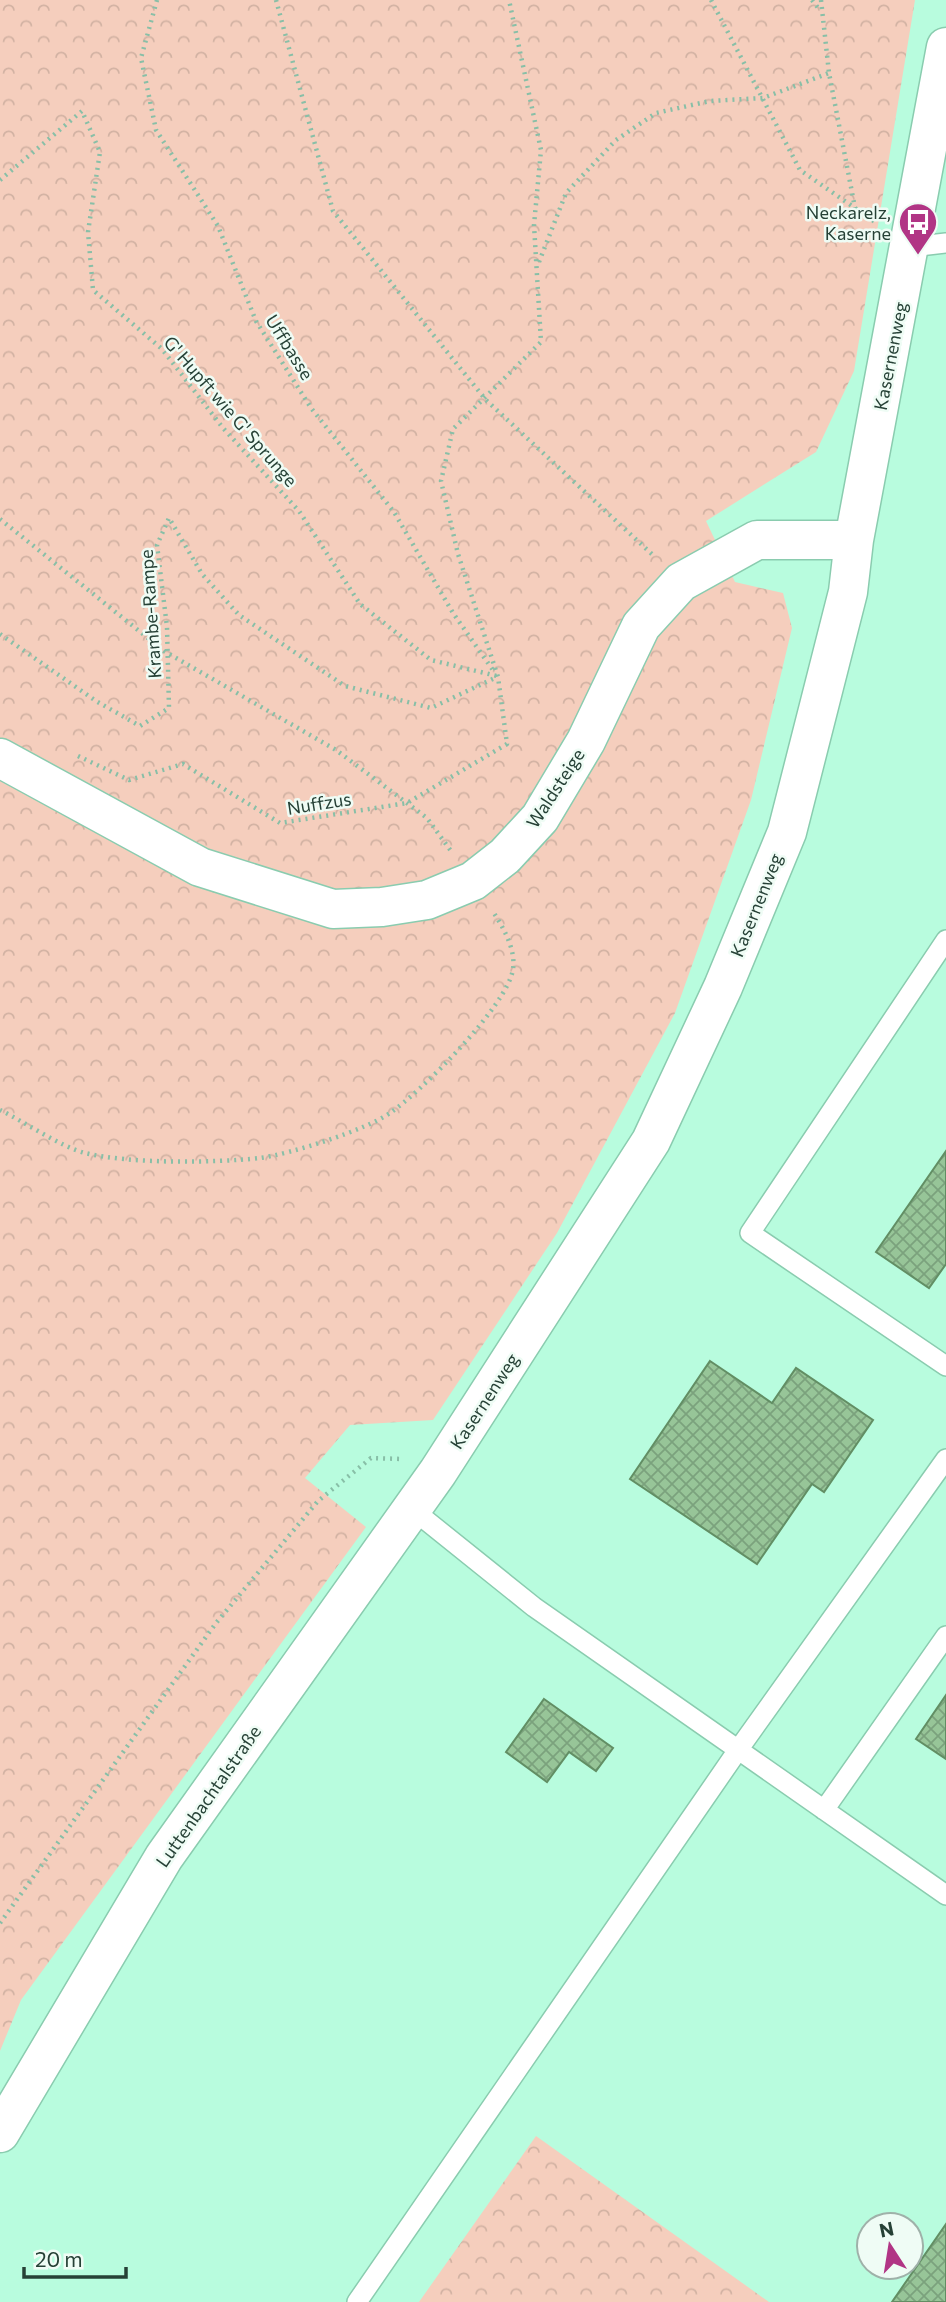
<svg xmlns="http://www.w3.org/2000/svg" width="946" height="2302" viewBox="0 0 946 2302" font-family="Commissioner,sans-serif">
<defs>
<pattern id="forest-crowns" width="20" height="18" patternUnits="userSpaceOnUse" patternTransform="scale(1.75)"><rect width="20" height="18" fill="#f5cebd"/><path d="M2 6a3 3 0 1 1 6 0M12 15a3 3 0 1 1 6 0" fill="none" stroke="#d2b2a3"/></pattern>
<pattern id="building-cross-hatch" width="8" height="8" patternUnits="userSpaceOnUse" patternTransform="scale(1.75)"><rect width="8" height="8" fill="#97c598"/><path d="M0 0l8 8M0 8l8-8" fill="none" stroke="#7ba27d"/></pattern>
</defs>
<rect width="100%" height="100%" fill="#b8fcde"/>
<path fill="url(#forest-crowns)" d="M0 0H915L854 371 816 452 706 521 735 582 783 593 792 628 751 800 675 1013 557 1233 433 1420 350 1425 305 1478 366 1527 21 2000 0 2051Z
M536 2136 769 2302H419Z"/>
<path fill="url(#building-cross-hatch)" stroke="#628e64" stroke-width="2" d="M946 1151V1264L929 1288 876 1252Z
M710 1361 772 1403 796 1368 873 1420 824 1492 812 1484 757 1564 630 1479Z
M946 1695V1759L916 1739Z
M544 1699 613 1748 596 1771 569 1752 547 1782 506 1752Z
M946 2224V2302H892Z"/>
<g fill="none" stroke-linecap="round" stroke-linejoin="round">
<g stroke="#8accaf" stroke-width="22">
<path id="service" d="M911 247 946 243
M946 940 750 1233 946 1366
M412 1509 534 1607 946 1895
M824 1810 946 1636
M357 2302 738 1750 946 1459"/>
</g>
<g stroke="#8accaf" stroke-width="41">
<path id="tertiary" d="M0 758 200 867 333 909 382 907 427 900 473 881 505 856 540 818 586 741 641 626 681 582 757 540H854
M0 2133 164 1857 438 1472 651 1141 723 987 787 832 848 592 854 540 946 47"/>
</g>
<path stroke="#88bfa7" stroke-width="4.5" stroke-dasharray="2 5" stroke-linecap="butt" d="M157 0 141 58 156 130 218 226 256 321 311 408 394 512 453 613 495 673
M276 0 333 211 486 400 655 557
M711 0 800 170 878 224
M812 0 819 9
M821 0 829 73 855 208
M0 180 82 111 100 152 88 232 93 290 162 349 223 428 299 511 360 604 431 660 497 676
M539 262 566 193 616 140 656 113 710 101 763 98 829 73
M0 519 164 651 336 750 427 818 451 851
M0 634 96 701 140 726 169 708 167 627 157 545 169 518 202 574 239 615 345 686 431 708 497 677
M78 756 129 780 183 764 280 823 407 803 507 744 498 677 458 554 441 481 453 429 541 342 534 225 541 150 509 0
M0 1110C25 1122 59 1146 85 1153 130 1164 214 1163 260 1158 290 1154 366 1130 390 1113 421 1092 508 1005 513 969 516 949 503 927 492 910
M0 1923 216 1623 318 1501 371 1458 403 1459"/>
<use href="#service" stroke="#fff" stroke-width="19"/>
<use href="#tertiary" stroke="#fff" stroke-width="38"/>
</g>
<defs>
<g id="bus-pin" transform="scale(2.0125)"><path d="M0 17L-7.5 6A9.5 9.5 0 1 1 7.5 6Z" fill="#b13585" stroke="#effcf5"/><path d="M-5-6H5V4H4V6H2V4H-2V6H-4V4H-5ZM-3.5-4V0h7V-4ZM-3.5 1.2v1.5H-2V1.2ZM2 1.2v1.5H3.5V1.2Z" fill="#fff"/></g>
</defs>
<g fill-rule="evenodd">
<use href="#bus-pin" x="918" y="222"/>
</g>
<g text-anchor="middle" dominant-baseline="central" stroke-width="5" stroke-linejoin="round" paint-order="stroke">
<g font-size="18" fill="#264136" stroke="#effcf5" text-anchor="end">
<text x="891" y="212">Neckarelz,<tspan x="891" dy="21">Kaserne</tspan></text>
</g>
<g font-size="18" fill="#264136" stroke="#effcf5">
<text transform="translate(290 347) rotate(58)">Uffbasse</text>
<text transform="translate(890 356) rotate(-79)">Kasernenweg</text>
<text transform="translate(231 411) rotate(49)">G' Hupft wie G' Sprunge</text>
<text transform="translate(150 614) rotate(-94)">Krambe-Rampe</text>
<text transform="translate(555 788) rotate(-57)">Waldsteige</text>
<text transform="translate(319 803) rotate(-9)">Nuffzus</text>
<text transform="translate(756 905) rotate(-68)">Kasernenweg</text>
<text transform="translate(484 1401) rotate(-57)">Kasernenweg</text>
<text transform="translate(208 1796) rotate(-55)">Luttenbachtalstraße</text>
</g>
</g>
<g transform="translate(890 2246) rotate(348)"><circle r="33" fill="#effcf5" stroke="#9fb1a9" stroke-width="2"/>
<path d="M0-5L12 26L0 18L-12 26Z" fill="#b13585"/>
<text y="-10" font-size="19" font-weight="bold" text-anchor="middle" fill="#264136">N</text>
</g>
<path d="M24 2267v10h102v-10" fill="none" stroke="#264136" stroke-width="3.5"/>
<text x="35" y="2267" font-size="21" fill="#264136" stroke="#effcf5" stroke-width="5" paint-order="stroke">20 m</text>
</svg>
